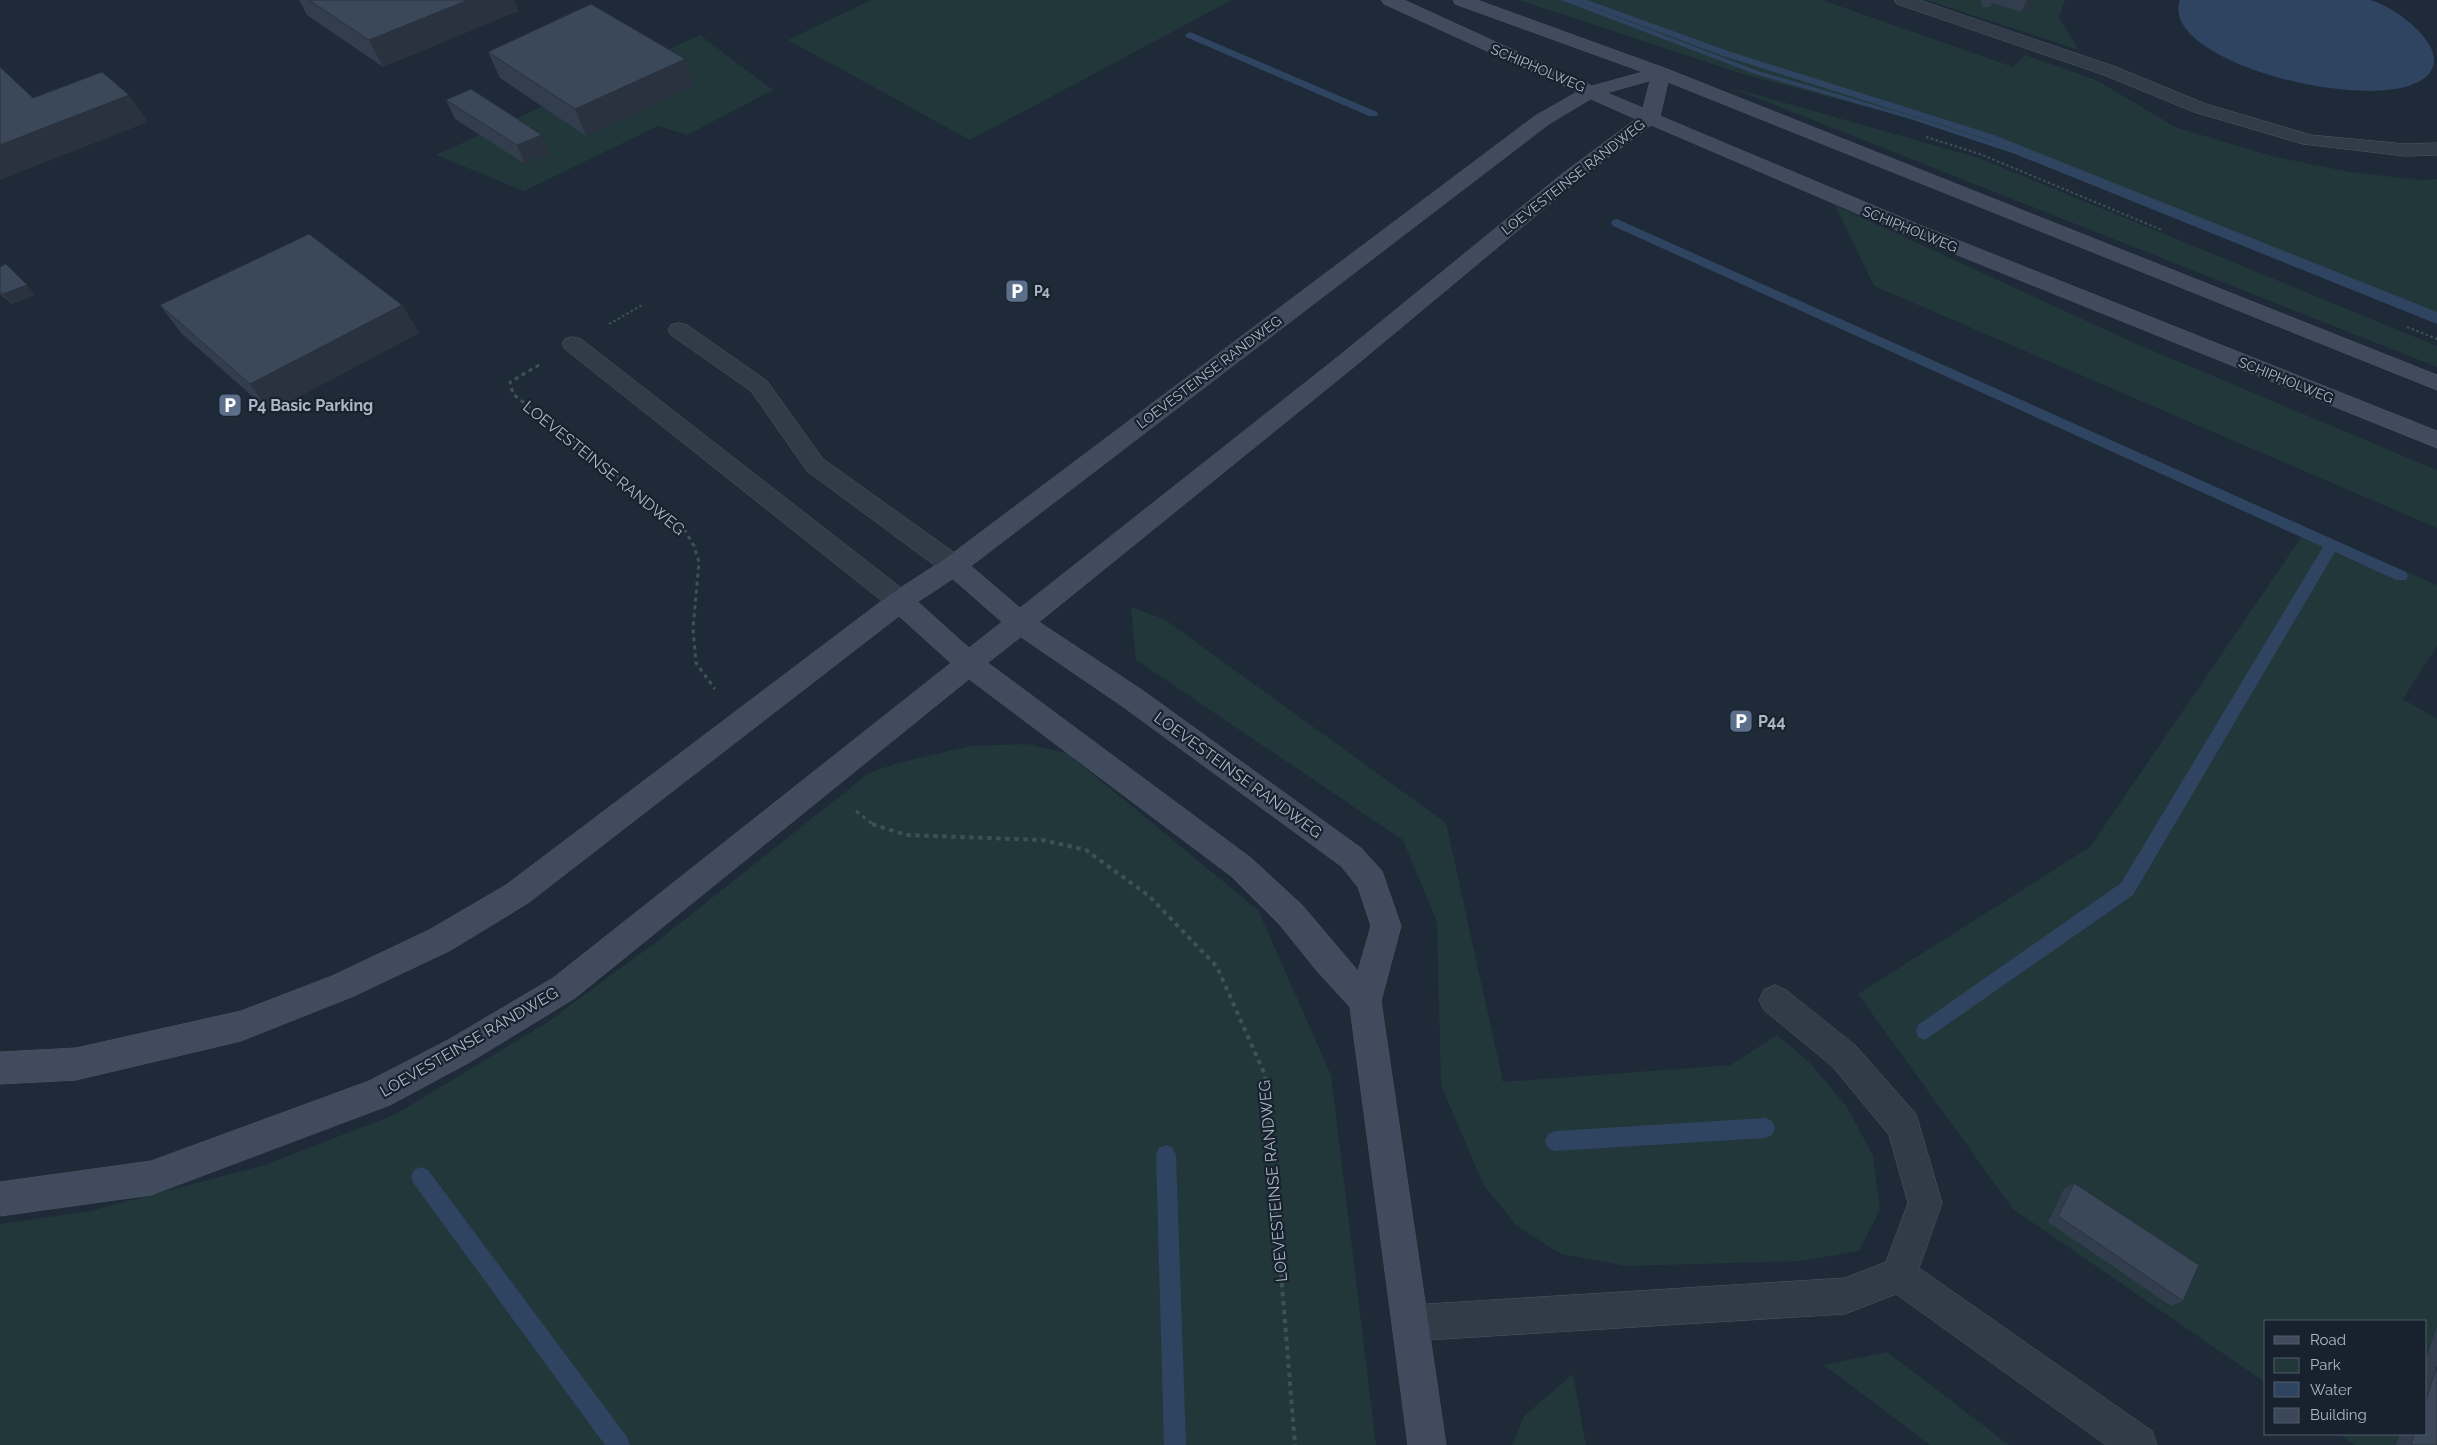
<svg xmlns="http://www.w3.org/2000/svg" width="2437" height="1445" viewBox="0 0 2437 1445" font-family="Raleway,sans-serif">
<rect width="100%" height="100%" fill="#1f2a39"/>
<path fill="#21373a" d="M871 0H1232L970 140 788 40Z
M1519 0H1822L2013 67 2025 55 2096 80 2177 128 2276 157 2350 172 2420 180 2437 179V322L1992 142 1927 123 1743 74Z
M1926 0H2065L2059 18 2079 50Z
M700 35 773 90 687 135 658 126 524 191 436 155Z
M1732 88 1979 158 2437 346V367Z
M1835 205 2132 342 2437 470V528L1874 286Z
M2307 529 2437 585V646L2403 699 2437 719V1327L2426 1360V1321H2266V1383L2013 1209 1858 994 2090 847Z
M1131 607 1164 619 1446 823 1503 1082 1731 1065 1777 1035 1809 1062 1847 1107 1873 1156 1880 1210 1859 1251 1801 1261 1627 1266 1561 1254 1517 1226 1483 1184 1441 1085 1437 922 1403 840 1136 660Z
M1027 744 1067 753 1258 910 1331 1075 1376 1445H0V1224L90 1211 265 1165 396 1114 548 1022 664 936 869 773 898 763 970 746Z
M1887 1352 2009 1445H1930L1824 1365Z
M1573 1374 1586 1445H1512L1524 1416Z
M2339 1434H2401L2397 1445H2355Z"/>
<path fill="#2f4460" d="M1561 0H1573L1758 71 1909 115 2019 150 2437 318V324L2015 154 1907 118 1755 74Z
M2180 0C2226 0 2271 0 2317 0 2333 0 2354 0 2370 0 2391 5 2437 37 2434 63 2422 128 2155 68 2180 0Z"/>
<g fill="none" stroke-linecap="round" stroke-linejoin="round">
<path fill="#2f4460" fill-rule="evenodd" d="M1573 0H1587L1731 52 1994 135 2437 312V321L1986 139 1723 56Z
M1190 32 1377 112 1378 114 1377 116H1369L1186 37 1185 35Z
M1617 219 2406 572 2408 576 2406 580H2396L2335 552 2133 895 1925 1040 1918 1037 1916 1031 1918 1025 2121 883 2323 547 1613 226 1611 223 1613 220Z
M1765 1118 1772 1121 1775 1128 1772 1135 1765 1138 1555 1151 1548 1148 1545 1141 1548 1134 1555 1131Z
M1166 1145 1173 1148 1176 1155 1186 1445H1164L1156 1155 1159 1148Z
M421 1167 428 1170 627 1437 630 1445H605L414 1184 411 1177 414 1170Z"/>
<g stroke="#4d5764" stroke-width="1">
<path id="lane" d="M1895 0H1919L2116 67 2206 104 2311 135 2405 144 2437 143V155L2405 156 2303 144 2194 112 2104 75 1897 4Z
M679 323 687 325 767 381 823 459 963 559 967 566 963 573 954 575 945 573 807 471 751 391 671 335 668 330 671 325Z
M573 337 581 339 909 594 913 601 909 608 900 611 891 608 565 349 562 344 565 339Z
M1775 985 1786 990 1855 1045 1916 1114 1942 1203 1919 1268 2152 1431 2157 1445H2106L1896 1294 1845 1314 1411 1341 1398 1336 1393 1323 1398 1310 1411 1305 1845 1278 1886 1262 1908 1203 1889 1135 1833 1067 1764 1010 1759 1000 1764 990Z"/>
</g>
<g stroke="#4d5764" stroke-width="1">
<path id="secondary" d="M1382 0H1404L1592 86 1643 72 1455 4 1453 0H1477L1667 69 2437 375V390L1668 82 1660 116 1917 224 2437 431V448L1903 233 1651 125 1576 182 1355 366 1039 622 1142 690 1361 848 1382 871 1401 926 1381 1001 1446 1445H1408L1350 1007 1317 971 1280 925 1231 876 969 679 575 998 470 1062 390 1105 151 1195 0 1216V1182L151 1161 369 1081 448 1040 553 978 951 663 899 616 528 903 451 950 354 996 241 1041 76 1080 0 1084V1052L76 1048 241 1011 332 976 429 930 506 885 891 594 945 559 1535 116 1577 92 1384 4ZM1650 81 1643 108 1607 93ZM1591 99 1636 119 1562 174 1339 356 1020 608 971 566 1549 124ZM953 579 1002 622 969 648 918 602ZM1021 637 1122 706 1341 866 1358 887 1371 926 1358 971 1302 905 1251 858 988 663Z"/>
</g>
<path stroke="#3b5354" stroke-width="2" stroke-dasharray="2.5 2.5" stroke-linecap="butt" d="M1926 137 1980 154 2162 230
M609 324 644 304
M2407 327 2437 339"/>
<path stroke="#3b5354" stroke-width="3" stroke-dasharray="4 4" stroke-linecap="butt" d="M539 365 510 382 513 394 684 529 694 546 699 562 693 629 696 663 715 689
M856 811 874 825"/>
<path stroke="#3b5354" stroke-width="4" stroke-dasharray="4.5 4.5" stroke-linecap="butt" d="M872 824 906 835 1042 840 1086 850 1149 896 1217 967 1265 1075 1295 1445"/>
<use href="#lane" fill="#323c49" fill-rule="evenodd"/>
<use href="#secondary" fill="#404b5d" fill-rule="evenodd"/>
</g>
<path fill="#323e4d" d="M299 0H514L518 11 383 67 307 15Z
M1981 0H2034L2021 12 1993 3 1990 7H1982Z
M488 52 685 59 694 86 586 136 500 78Z
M446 100 550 154 525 164 455 119Z
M0 267 27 285 35 295 12 304 0 294Z
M160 305H402L419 333 270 412 181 333Z
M2074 1183 2183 1301 2171 1306 2048 1222 2064 1189Z
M2437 1326V1445H2396L2400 1434H2426V1359Z"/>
<path fill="#29323e" d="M468 0H514L518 11 383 67 369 40Z
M2027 0H2034L2021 12Z
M685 59 694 86 586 136 575 109Z
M129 95 148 122 0 180V145Z
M542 135 550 154 525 164 517 145Z
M27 285 35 295 12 304 3 294Z
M402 305 419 333 270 412 250 384Z"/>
<path fill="#3a4859" stroke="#29323e" d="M309 0H468L369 40Z
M591 4 685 59 575 109 488 52Z
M0 67 33 98 102 72 129 95 0 145Z
M471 89 542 135 517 145 446 100Z
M309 234 402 305 250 384 160 305Z
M6 264 27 285 3 294 0 291V267Z
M2074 1183 2199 1265 2183 1301 2058 1216Z
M2437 1366V1445H2411L2414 1434H2426V1400Z"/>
<defs>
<g id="parking-square" transform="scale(1.25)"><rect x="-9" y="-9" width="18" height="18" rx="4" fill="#5c6f8a" stroke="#18212e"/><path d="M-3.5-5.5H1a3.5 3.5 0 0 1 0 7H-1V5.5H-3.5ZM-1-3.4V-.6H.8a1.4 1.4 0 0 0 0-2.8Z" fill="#fff"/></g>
</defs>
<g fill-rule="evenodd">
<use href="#parking-square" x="1017" y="291"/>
<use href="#parking-square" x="230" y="405"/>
<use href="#parking-square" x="1741" y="721"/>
</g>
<g text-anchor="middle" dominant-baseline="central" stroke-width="4.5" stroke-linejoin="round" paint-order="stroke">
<g font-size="14" fill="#acb7c6" stroke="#18212e">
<text transform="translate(1538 68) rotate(23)">SCHIPHOLWEG</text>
<text transform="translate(1573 177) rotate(-38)">LOEVESTEINSE RANDWEG</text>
<text transform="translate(1910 229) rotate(22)">SCHIPHOLWEG</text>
<text transform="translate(1209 372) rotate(-37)">LOEVESTEINSE RANDWEG</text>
<text transform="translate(2286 380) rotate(22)">SCHIPHOLWEG</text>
</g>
<g font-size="14" font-weight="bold" fill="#acb7c6" stroke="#18212e" text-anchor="start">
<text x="1034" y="291">P4</text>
</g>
<g font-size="16" font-weight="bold" fill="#acb7c6" stroke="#18212e" text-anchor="start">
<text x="248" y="405">P4 Basic Parking</text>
<text x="1758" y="721">P44</text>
</g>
<g font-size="16" fill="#acb7c6" stroke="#18212e">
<text transform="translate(604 468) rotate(39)">LOEVESTEINSE RANDWEG</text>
<text transform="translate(1238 775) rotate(36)">LOEVESTEINSE RANDWEG</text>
<text transform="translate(469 1042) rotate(-30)">LOEVESTEINSE RANDWEG</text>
<text transform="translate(1273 1181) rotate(-95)">LOEVESTEINSE RANDWEG</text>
</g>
</g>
<rect x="2264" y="1320" width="162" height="115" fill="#18212e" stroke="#535d6b"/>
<rect x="2274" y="1336" width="25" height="8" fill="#404b5d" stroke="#535d6b"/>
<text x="2310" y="1345" font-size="15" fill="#acb7c6">Road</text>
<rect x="2274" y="1358" width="25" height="15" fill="#21373a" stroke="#535d6b"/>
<text x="2310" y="1370" font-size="15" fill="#acb7c6">Park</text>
<rect x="2274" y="1382" width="25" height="15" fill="#2f4460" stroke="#535d6b"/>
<text x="2310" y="1395" font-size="15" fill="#acb7c6">Water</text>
<rect x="2274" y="1408" width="25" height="15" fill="#3a4859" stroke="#535d6b"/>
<text x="2310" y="1420" font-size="15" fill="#acb7c6">Building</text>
</svg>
